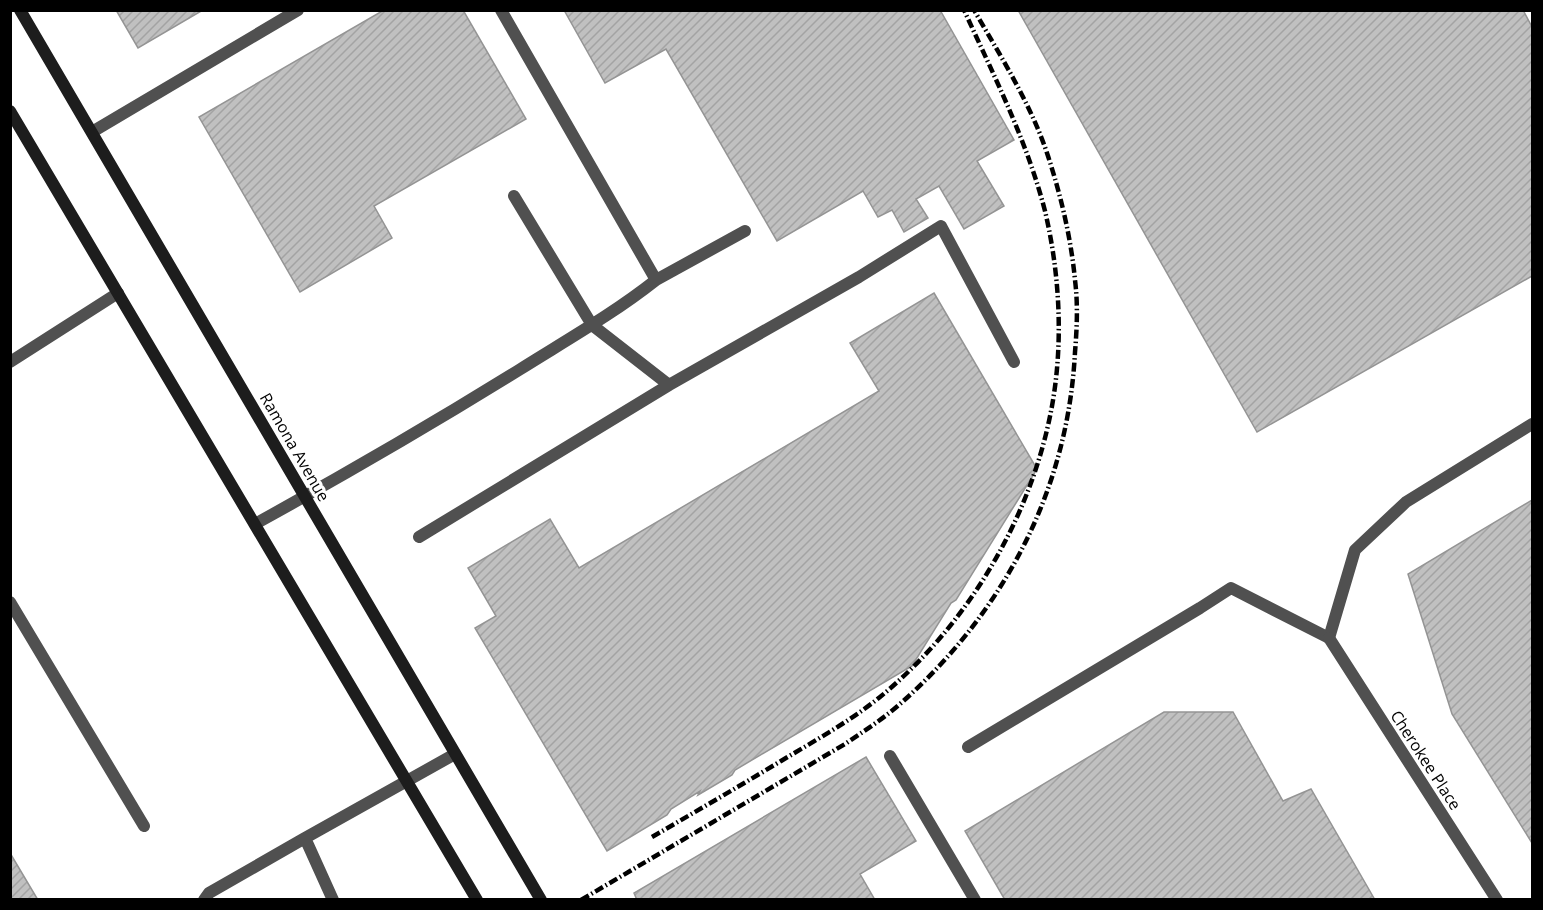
<svg xmlns="http://www.w3.org/2000/svg" width="1543" height="910" viewBox="0 0 1543 910" font-family="'Open Sans',sans-serif">
<defs>
<pattern id="building-hatch" width="6" height="6" patternUnits="userSpaceOnUse" patternTransform="scale(1.5)"><rect width="6" height="6" fill="#c0c0c0"/><path d="M-1 1l2-2M0 6l6-6M5 7l2-2" fill="none" stroke="#a3a3a3"/></pattern>
</defs>
<rect width="100%" height="100%" fill="#fff"/>
<path fill="url(#building-hatch)" stroke="#949494" stroke-width="1.5" d="M116 10H203L138 48Z
M384 10H463L526 119 374 206 392 238 300 292 199 117Z
M564 10H940L1014 140 977 161 1004 206 964 229 939 186 916 199 928 218 904 232 892 210 878 217 863 191 777 241 666 49 605 83Z
M1018 10H1523L1532 27V276L1257 432Z
M934 293 1037 469 956 600 951 603 912 666 735 770 732 775 698 795 700 791 671 809 667 815 607 851 475 628 496 616 468 568 550 519 579 568 879 391 850 343Z
M1532 500V843L1452 714 1408 574Z
M1164 712H1233L1283 801 1311 789 1375 900H1005L965 831Z
M866 757 916 841 860 874 875 900H637L634 893Z
M10 853 38 900H10Z"/>
<g fill="none" stroke-linecap="round" stroke-linejoin="round">
<path stroke="#505050" stroke-width="12" d="M92 132 298 10
M514 196 592 325 669 385 859 277 941 226 1014 362
M656 280 745 231
M10 362 118 293
M255 524C344 475 432 424 519 370 565 341 613 314 656 280L501 10
M419 537 669 385
M10 602 144 826
M968 747 1200 608 1231 588 1329 638 1355 550 1406 502 1532 424
M890 756 975 900
M305 838 455 754
M204 900 209 893 305 838 333 900"/>
<path stroke="#505050" stroke-width="12" d="M1329 638 1497 900"/>
<path stroke="#1d1d1d" stroke-width="12" d="M20 10 541 900
M10 111 477 900"/>
<path stroke="#000" stroke-width="4.5" stroke-dasharray="9 3 1.5 3" stroke-linecap="butt" d="M652 837C695 812 738 787 781 761 814 741 849 722 880 697 964 628 1026 527 1049 421 1064 353 1061 279 1045 211 1027 141 994 76 964 10
M581 900 845 744C864 731 883 719 900 704 1003 613 1068 491 1075 352 1077 328 1078 304 1075 280 1071 238 1061 196 1048 156 1031 104 1001 57 974 10"/>
</g>
<g text-anchor="middle" dominant-baseline="central" stroke-width="6" stroke-linejoin="round" paint-order="stroke">
<g font-size="16" fill="#000" stroke="#fff">
<text transform="translate(295 447) rotate(60)">Ramona Avenue</text>
<text transform="translate(1426 760) rotate(57)">Cherokee Place</text>
</g>
</g>
<rect width="1543" height="910" fill="none" stroke="#000000" stroke-width="24"/>
</svg>
